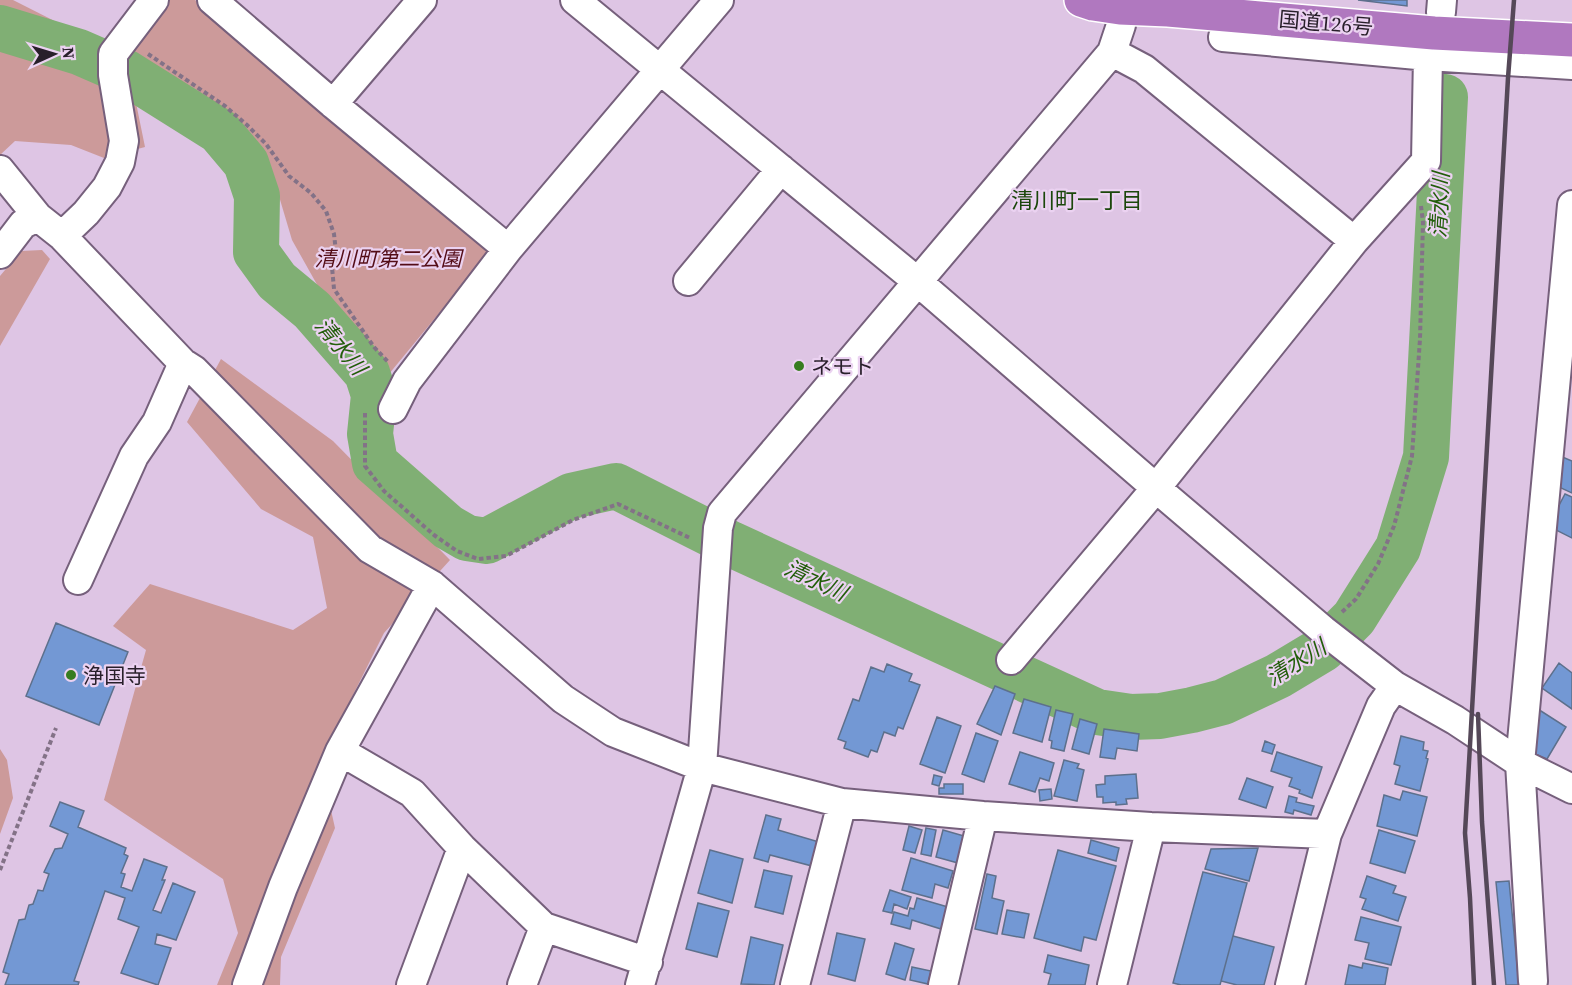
<svg xmlns="http://www.w3.org/2000/svg" width="1572" height="985" viewBox="0 0 1572 985" font-family="'Source Serif 4','Noto Sans JP',serif">
<rect width="100%" height="100%" fill="#dec5e4"/>
<path fill="#cc9a9a" d="M0 0H13L98 43 102 84 134 93 145 147 104 158 71 145 15 141 0 155Z
M170 0H195L492 249 384 380 375 363 324 297 292 240 273 176 249 148 221 118 124 55Z
M42 250 50 259 0 346V276L21 251Z
M221 359 333 441 450 560 384 633 320 761 335 828 281 957 280 985H217L238 933 223 879 104 800 146 650 113 626 150 584 293 630 327 608 313 537 261 509 187 422Z
M0 749 7 760 13 798 0 834Z"/>
<g fill="none" stroke-linecap="round" stroke-linejoin="round">
<path stroke="#80af74" stroke-width="46" d="M0 28 79 52 125 72 219 131 246 163 257 196 256 252 277 281 312 310 367 373 374 395 370 434 375 463 448 527 467 538 487 541 571 496 616 486 731 544 1097 712 1131 717 1160 716 1192 710 1223 702 1278 676 1323 649 1354 618 1398 548 1426 457 1445 97"/>
</g>
<path fill="#7398d4" stroke="#5d708c" stroke-width="1.5" d="M1358 0H1407V6Z
M1560 456 1572 461V493L1548 482Z
M1565 494 1572 497V538L1548 526Z
M56 623 128 652 99 725 26 696Z
M1559 663 1572 673V709L1542 688Z
M887 664 912 674 909 681 920 685 903 729 898 727 895 736 884 732 877 752 871 750 868 757 844 748 846 742 838 739 853 699 859 701 871 667 884 672Z
M995 686 1015 694 1001 735 977 724Z
M1024 699 1051 707 1042 742 1013 733Z
M1530 704 1566 727 1547 759 1525 750Z
M1056 710 1073 714 1064 751 1051 748 1052 741 1049 740Z
M937 717 961 726 945 773 920 764Z
M1080 719 1097 724 1089 754 1072 749Z
M1104 729 1139 734 1137 751 1117 748 1115 759 1100 757Z
M976 733 998 741 984 782 962 774Z
M1401 736 1424 742 1423 750 1428 751 1426 758 1428 759 1420 791 1395 784 1400 766 1394 764Z
M1265 741 1275 745 1272 754 1262 751Z
M1020 752 1054 763 1049 781 1040 778 1035 792 1009 784Z
M1277 752 1322 767 1312 798 1299 793 1300 790 1289 786 1292 778 1271 771Z
M1064 760 1079 764 1077 768 1084 770 1077 801 1054 796Z
M1136 774 1138 798 1126 799 1127 804 1116 805V802L1103 803V797H1097L1096 785 1105 784V776Z
M934 775 942 777 939 786 932 784Z
M1247 778 1273 787 1266 808 1239 799Z
M944 784H963V794H939V788H944Z
M1051 789 1052 799 1040 801 1039 790Z
M1403 791 1427 797 1417 836 1377 826 1384 795 1400 800Z
M1289 796 1297 798 1296 802 1314 806 1311 815 1294 810 1293 814 1285 812Z
M60 802 84 811 78 827 126 848 124 854 128 856 121 873 125 874 121 887 132 891 144 859 167 867 162 880H165L153 910 161 913 173 883 195 892 176 940 157 934 155 944 171 948 158 985 121 973 139 927 118 919 125 898 105 891 74 981 79 982 78 985H5L9 974 3 972 19 920 25 919 29 905 33 904 38 890 43 891 49 874 44 872 55 849 62 848 68 834 50 826Z
M766 815 781 819 778 830 819 842 812 866 770 855 768 862 754 858Z
M909 826 922 830 915 853 903 850Z
M926 828 936 830 931 856 921 854Z
M943 830 964 836 958 863 936 857Z
M1379 830 1415 841 1405 873 1370 863Z
M1091 840 1119 848 1116 861 1088 853Z
M1258 848 1249 881 1205 869 1211 849Z
M710 850 743 859 732 903 698 893Z
M1058 850 1116 866 1096 940 1084 937 1081 951 1034 938Z
M911 858 953 871 948 888 935 884 932 898 902 890Z
M764 870 792 876 783 914 755 907Z
M1203 872 1247 883 1220 985H1181L1173 983Z
M987 874 996 876 992 898 1004 901 997 934 975 929Z
M1367 876 1396 886 1393 893 1406 897 1398 921 1362 909 1366 899 1360 897Z
M1509 881 1519 985H1506L1496 882Z
M890 890 911 897 907 909 894 904 892 913 883 911Z
M917 898 948 907 941 929 912 920 910 929 891 924 894 912 908 916 910 908 914 909Z
M698 903 729 911 717 957 686 949Z
M1007 910 1029 914 1024 938 1002 934Z
M1361 917 1401 927 1391 965 1365 959 1369 943 1355 940Z
M837 933 865 939 855 981 828 974Z
M1233 936 1274 947 1264 985H1237L1221 981Z
M751 937 783 945 774 985 741 984Z
M895 943 914 949 905 980 886 974Z
M1048 955 1089 965 1085 985H1048L1051 974 1044 972Z
M1363 963 1388 968 1385 985H1345L1349 965 1362 968Z
M912 967 931 971 928 984 910 980Z"/>
<g fill="none" stroke-linecap="round" stroke-linejoin="round">
<g stroke="#76607c" stroke-width="32">
<path id="minor" d="M212 0 333 104 508 249
M575 0 918 282 1156 488 1323 630 1395 686 1455 720 1520 763 1572 789
M1441 12 1442 0
M1223 37 1428 56 1572 65
M333 104 422 0
M0 170 38 217 62 236 183 363 194 370 370 549 432 585 563 699 613 732 702 767 842 803 983 816 1151 827 1327 834
M62 236 86 213 107 187 120 162 124 141 113 75V54L154 0
M1354 241 1426 161 1428 56
M0 254 23 224 38 217
M688 281 781 169
M393 409 407 381 508 249 719 0
M78 580 134 456 157 422 183 363
M1011 660 1156 488 1354 241 1144 69 1112 52
M340 751 412 793 462 848 544 927 648 962
M1533 981 1520 763 1572 205
M247 985 283 887 340 751 432 585
M411 985 462 848
M522 985 544 927
M640 985 702 767 718 528 722 513 1112 52 1121 25 1120 8
M795 985 842 803
M943 985 983 816
M1112 985 1151 827
M1290 985 1327 834 1381 706 1395 686"/>
</g>
<g stroke="#fff" stroke-width="36">
<path id="highway" d="M1081 0 1093 4 1120 8 1168 10 1434 33 1572 40"/>
</g>
<path stroke="#837287" stroke-width="4" stroke-dasharray="4.5 3" stroke-linecap="butt" d="M148 54 225 106 247 125 266 144 289 176 311 193 326 211 334 234 336 252 332 267 334 289 374 347 389 363
M365 413V466L384 491 434 535 457 551 478 559 506 556 573 520 618 504 690 538
M1342 612 1356 599 1378 564 1394 526 1412 456 1420 339 1423 222 1421 206
M0 870 56 728"/>
<use href="#minor" stroke="#fff" stroke-width="28"/>
<use href="#highway" stroke="#b078bf" stroke-width="33"/>
<path stroke="#554858" stroke-width="4.5" d="M1478 714 1482 822 1494 985
M1474 985 1470 898 1465 833 1508 78 1514 0"/>
</g>
<g fill="#377d20" stroke="#ebd2f1" stroke-width="2">
<circle cx="799" cy="366" r="6"/>
<circle cx="71" cy="675" r="6"/>
</g>
<g text-anchor="middle" dominant-baseline="central" stroke-width="4.5" stroke-linejoin="round" paint-order="stroke">
<g font-size="21" fill="#281f2a" stroke="#ebd2f1">
<text transform="translate(1326 23) rotate(5)">国道126号</text>
</g>
<g font-size="21" font-style="italic" fill="#530c16" stroke="#ebd2f1">
<text x="388" y="258">清川町第二公園</text>
</g>
<g font-size="21" fill="#281f2a" stroke="#ebd2f1" text-anchor="start">
<text x="811" y="366">ネモト</text>
<text x="83" y="675">浄国寺</text>
</g>
<g font-size="22" fill="#1b470b" stroke="#ebd2f1">
<text x="1077" y="200">清川町一丁目</text>
</g>
<g font-size="22" font-style="italic" fill="#225e0a" stroke="#ebd2f1">
<text transform="translate(1439 205) rotate(-87)">清水川</text>
<text transform="translate(341 346) rotate(51)">清水川</text>
<text transform="translate(816 580) rotate(25)">清水川</text>
<text transform="translate(1296 662) rotate(-32)">清水川</text>
</g>
</g>
<g transform="translate(54 54) rotate(86)" stroke="#ebd2f1" stroke-width="4.5" paint-order="stroke">
<path d="M0-4.5L10 22L0 15L-10 22Z" fill="#281f2a"/>
<text y="-9" font-size="16" font-weight="bold" text-anchor="middle" fill="#281f2a">N</text>
</g>
</svg>
